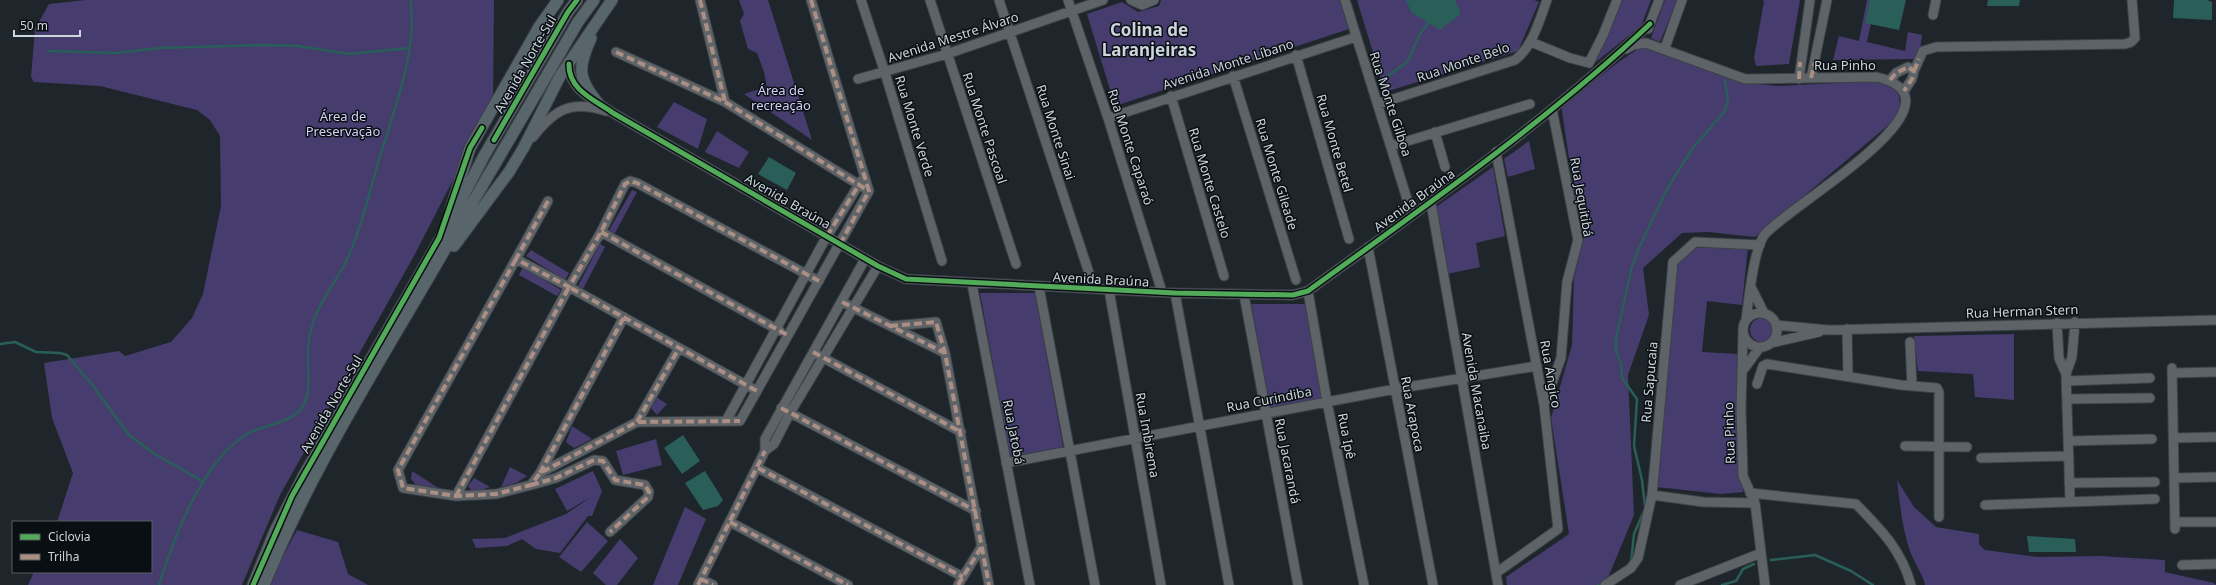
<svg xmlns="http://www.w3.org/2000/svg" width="2216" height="585" viewBox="0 0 2216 585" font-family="'Noto Sans',sans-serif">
<rect width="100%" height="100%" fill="#1e262b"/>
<path fill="#463c6e" d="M86 0H494L493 102 415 254 280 495 242 585H28L34 572H151V522H57L73 473 52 418 44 363 119 351 125 356 171 342 192 318 203 294 221 206 220 136 210 120 197 110 100 86 34 82 31 77 35 29 49 4Z
M739 0H768L812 140 744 94 767 87 764 72 757 53 748 49 740 21 744 14Z
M1161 0H1340L1349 29 1115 106 1087 14 1122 2 1138 12 1159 6Z
M1357 0H1534L1539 2 1518 51 1385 92Z
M1623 0H1651L1641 26 1588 68 1604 43Z
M1665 0H1677L1660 42 1651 38Z
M1762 0H1800L1789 64 1756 66 1754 58 1764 1Z
M1867 0H1876L1867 42 1905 51 1908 32 1922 35 1919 59 1833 60 1839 36 1859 41Z
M1644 45 1742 82 1777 86 1879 81 1898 89 1901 111 1892 122 1755 237 1708 232 1682 233 1643 268 1649 315 1628 375 1634 515 1605 585H1507L1506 577 1569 534 1551 418 1572 345 1574 277 1582 245 1561 105 1623 59Z
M674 102 707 119 698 149 657 127Z
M717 131 749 152 739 168 705 152Z
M1529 141 1535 169 1508 177 1504 159Z
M1493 167 1505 236 1476 243 1480 267 1447 274 1444 244 1436 207Z
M632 190 637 192 614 235 608 232Z
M600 244 605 247 583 289 578 286Z
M1748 247 1742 305 1707 301 1702 352 1737 354V423L1743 492 1721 494 1656 487 1674 270 1690 248Z
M531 250 569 273 565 280 526 256Z
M523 267 561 290 557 296 519 275Z
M980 293H1035L1063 447 1010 457Z
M1251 304H1305L1323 398 1270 408Z
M1750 330a12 12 0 1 1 24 0a12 12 0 1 1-24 0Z
M2014 334V400L1975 397 1973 374 1918 371 1914 336Z
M656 397 667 404 657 415 651 408Z
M572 426 592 439 574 448 566 442Z
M656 439 662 465 623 475 616 451Z
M510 467 527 476 516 483 501 487Z
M412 471 443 491 418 487 411 479Z
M593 471 602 491 592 516H588L560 553 536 549 522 539 507 546 476 548 472 539 505 538 566 514 591 497 567 511 555 489Z
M474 478 490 487 478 491 471 490 468 486Z
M1897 480 1914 507 1936 527 1979 534V544L1985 550 2037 557 2100 556 2165 560V572L2214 583 2216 585H1925C1922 572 1914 563 1910 551 1902 528 1900 504 1897 480Z
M685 507 706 519 678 585H653Z
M587 522 608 541 581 572 559 557Z
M297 530 338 542 348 574 368 585H270L278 565Z
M620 539 638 558 617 585H606L593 573Z"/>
<path fill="#295f58" d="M1406 0H1455L1461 14 1440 30 1411 12Z
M1870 0H1906L1899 30 1865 23Z
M1988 0H2020L2019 6H1987Z
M2174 0H2207L2212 2V20L2173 18Z
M769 157 796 173 787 190 758 174Z
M683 435 700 461 682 474 664 448Z
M705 471 723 500 718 506 703 510 685 483Z
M2027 536 2075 539 2076 552H2029Z"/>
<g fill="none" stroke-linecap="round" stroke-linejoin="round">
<path stroke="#295f58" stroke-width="2.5" d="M48 51 116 53 159 48 261 45 298 46 349 54 410 48
M1381 81 1407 62 1420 34 1430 21
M0 344 15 342 36 352 60 353 67 355 90 382 129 435 155 454 204 482
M1645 506 1642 480 1634 446 1637 399 1622 378 1621 363 1616 352V339L1632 266 1639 248 1667 189 1692 149 1725 111 1728 100 1725 81
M1771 560 1815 555 1851 571 1873 585
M1631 562 1634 534 1644 511
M159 585C174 537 202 461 247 434 264 424 292 424 303 406 312 390 307 370 308 353 308 343 310 333 313 323 320 299 339 279 349 255 362 226 369 194 378 163 390 123 407 78 411 37 413 25 411 12 411 0
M1598 585 1603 582
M1722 585 1736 581 1743 569 1754 564"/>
<g stroke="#3c4247" stroke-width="11">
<path id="minor" d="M700 0 725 102
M861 0 885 73 942 261
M930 0 1016 264
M999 0 1089 273
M1068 0 1108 118 1162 292
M1131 0 1142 5 1154 0
M1345 0 1412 215
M1933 15 1936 0
M1648 29 1659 0
M1531 42 1570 58 1589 63 1603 35 1617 0
M1665 48 1682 0
M1626 49 1633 45 1646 43 1745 79 1877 77C1979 102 1778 211 1763 237 1753 255 1749 298 1746 320
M616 52 725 102 869 191
M1296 55 1349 239
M569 64C568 90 595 100 613 113L878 266 906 279 1175 293 1293 295 1308 291C1425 206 1545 123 1650 24
M1914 71 1923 51 1936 47 2125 44 2131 42 2135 38 2132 0
M1233 76 1296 280
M1811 78 1827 0
M858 79 947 54 1103 0
M1799 79 1810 0
M1890 80 1896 73 1908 67 1914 71 1912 79 1904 91
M1171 96 1224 276
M1378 104 1515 60C1533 46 1539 21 1547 0
M1108 118 1356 37
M1435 132 1445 167
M533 137C555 109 571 100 606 111
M1391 146 1530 104
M1496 152 1544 405 1558 529 1496 573
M548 201 516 259 569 287 601 232 625 184 630 181 637 183 819 281
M1431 203 1498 585
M601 232 780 331
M1368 247 1433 585
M516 259 398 470 403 488 456 496 496 494 531 485 540 473 637 422 740 421 869 191 811 0
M972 284 1030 585
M1039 287 1095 585
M1751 287 1764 313
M1109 290 1161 585
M1308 291 1327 402 1364 585
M1175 293 1229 585
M1244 295 1298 585
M842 302 945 353 989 585
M1743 330a17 17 0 1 1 34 0a17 17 0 1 1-34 0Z
M2057 323 2059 358 2066 374
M1776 325 1828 330 2216 320
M892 326 936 322 945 353
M1847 329 1848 376
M1743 334 1741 409 1743 476 1755 503 1765 585
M1910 342 1912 386
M1771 343 1819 332
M818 355 961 432
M2172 368 2175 529
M1744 369 1760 347
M2172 373 2216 372
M2066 381 2150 378
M1757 384 1763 366 1767 364 1901 385 1937 388 1939 392V517
M2067 399 2150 398
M1544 405 1561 358 1567 282 1578 240 1552 109
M781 408 976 511
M726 421 823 243 861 181
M637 422 679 348
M2174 438 2216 437
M2068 441 2152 439
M1905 446 1967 447
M765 451V439L865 259
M1981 458 2069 456
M1006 463 1395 389 1537 366
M758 468 963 577
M540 473 624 317
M2175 478 2216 477
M2069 483 2155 482
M531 485 556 478 594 460 603 461 615 480 645 485 649 492 648 497 610 532
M1750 493 1856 504C1881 530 1901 549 1911 585
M1652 495 1703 502 1755 503
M456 496 569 287 757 391
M2070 500 2066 374 2072 357 2075 322
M1985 505 2155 499
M730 522 848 585
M2176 522H2216
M2182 565 2216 564
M701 579 713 585
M698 585 765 451 774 444 790 413 878 266
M958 585 982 546
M1605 585 1631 568 1638 558 1652 495 1673 262 1695 242 1760 245
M1680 585 1761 553"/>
</g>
<g stroke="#3c4247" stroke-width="13">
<path id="major" d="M591 38C578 67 577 78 598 103
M451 208 470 148 539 27 558 0
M454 246 509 172 524 147 560 76 612 0
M253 585 275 531 304 475 447 227 484 156 568 12 577 0
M264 585C307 479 368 381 426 282 477 196 527 109 578 22L594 0"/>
</g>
<use href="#minor" stroke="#5d6367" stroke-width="9"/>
<use href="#major" stroke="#58666b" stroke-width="11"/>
<path stroke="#ac8f84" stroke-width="4" stroke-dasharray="8 4" stroke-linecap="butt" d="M700 0 725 102
M811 0 869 191 840 244
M616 52 725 102 869 191
M1914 71 1919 59
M1811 78 1815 62
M1799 79 1800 62
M1890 80 1896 73 1908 67 1914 71 1912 79 1904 91
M548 201 516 259 569 287 601 232 625 184 630 181 637 183 819 281
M601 232 789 336
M827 236 860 183
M516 259 398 470 403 488 456 496 496 494 531 485 540 473 637 422 740 421
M842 302 945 353 989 585
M890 326 936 322 945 353
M813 352 961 432
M781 408 976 511
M637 422 679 348
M758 468 963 577
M540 473 624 317
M531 485 556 478 594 460 603 461 615 480 645 485 649 492 648 497 610 532
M456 496 569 287 757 391
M730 522 848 585
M701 579 713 585
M698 585 765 451
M958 585 982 546"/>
<g stroke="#090f13" stroke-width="8">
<path id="cycleway" d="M569 64C568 90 595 100 613 113L878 266 906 279 1175 293 1293 295 1308 291C1425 206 1545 123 1650 24
M494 140 568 12 577 0
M253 585 292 496 439 238 470 148 482 128"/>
</g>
<use href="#cycleway" stroke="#51ab58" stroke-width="5"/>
</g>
<g text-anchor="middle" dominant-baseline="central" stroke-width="3" stroke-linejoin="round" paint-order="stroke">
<g font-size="13" fill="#ccd5dc" stroke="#090f13">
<text transform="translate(953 37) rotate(-18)">Avenida Mestre Álvaro</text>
<text transform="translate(1463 62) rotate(-19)">Rua Monte Belo</text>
<text transform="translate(525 64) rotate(-60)">Avenida Norte-Sul</text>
<text transform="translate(1228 64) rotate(-18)">Avenida Monte Líbano</text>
<text x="1845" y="65">Rua Pinho</text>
<text transform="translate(1391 104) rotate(72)">Rua Monte Gilboa</text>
<text transform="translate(915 126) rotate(73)">Rua Monte Verde</text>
<text transform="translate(985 128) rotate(72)">Rua Monte Pascoal</text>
<text transform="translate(1056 132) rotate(72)">Rua Monte Sinai</text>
<text transform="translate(1335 143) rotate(74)">Rua Monte Betel</text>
<text transform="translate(1131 147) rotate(72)">Rua Monte Caparaó</text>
<text transform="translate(1277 174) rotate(73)">Rua Monte Gileade</text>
<text transform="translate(1210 183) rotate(73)">Rua Monte Castelo</text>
<text transform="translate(1582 197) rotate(80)">Rua Jequitibá</text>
<text transform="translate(1414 200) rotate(-36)">Avenida Braúna</text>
<text transform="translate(788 201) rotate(30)">Avenida Braúna</text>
<text transform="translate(1101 279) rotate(3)">Avenida Braúna</text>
<text transform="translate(2022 311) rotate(-2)">Rua Herman Stern</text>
<text transform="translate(1551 374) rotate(80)">Rua Angico</text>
<text transform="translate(1649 382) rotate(-85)">Rua Sapucaia</text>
<text transform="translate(1477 391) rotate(80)">Avenida Macanaiba</text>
<text transform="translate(1269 399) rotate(-11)">Rua Curindiba</text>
<text transform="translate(331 404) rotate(-60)">Avenida Norte-Sul</text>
<text transform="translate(1413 414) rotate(79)">Rua Arapoca</text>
<text transform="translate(1014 432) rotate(79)">Rua Jatobá</text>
<text transform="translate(1729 433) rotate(-92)">Rua Pinho</text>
<text transform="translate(1148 435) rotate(80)">Rua Imbirema</text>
<text transform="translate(1347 436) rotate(79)">Rua Ipê</text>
<text transform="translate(1288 461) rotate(79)">Rua Jacarandá</text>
</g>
<g font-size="13" fill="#d5d0f6" stroke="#090f13">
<text x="781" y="90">Área de<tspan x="781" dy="15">recreação</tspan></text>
<text x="343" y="116">Área de<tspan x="343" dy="15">Preservação</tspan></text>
</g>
<g font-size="17" font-weight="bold" fill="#ccd5dc" stroke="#090f13">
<text x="1149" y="29">Colina de<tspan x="1149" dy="20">Laranjeiras</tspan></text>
</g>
</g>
<rect x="12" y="521" width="140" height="52" fill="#090f13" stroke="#575e63"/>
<rect x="20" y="534" width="20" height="6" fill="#51ab58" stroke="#575e63"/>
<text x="48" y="541" font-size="12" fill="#ccd5dc">Ciclovia</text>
<rect x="20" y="554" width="20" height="6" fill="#ac8f84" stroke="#575e63"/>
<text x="48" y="561" font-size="12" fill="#ccd5dc">Trilha</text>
<path d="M14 30v6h66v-6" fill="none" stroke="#ccd5dc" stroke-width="2"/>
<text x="20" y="30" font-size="12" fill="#ccd5dc" stroke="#090f13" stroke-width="3" paint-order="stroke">50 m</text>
</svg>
